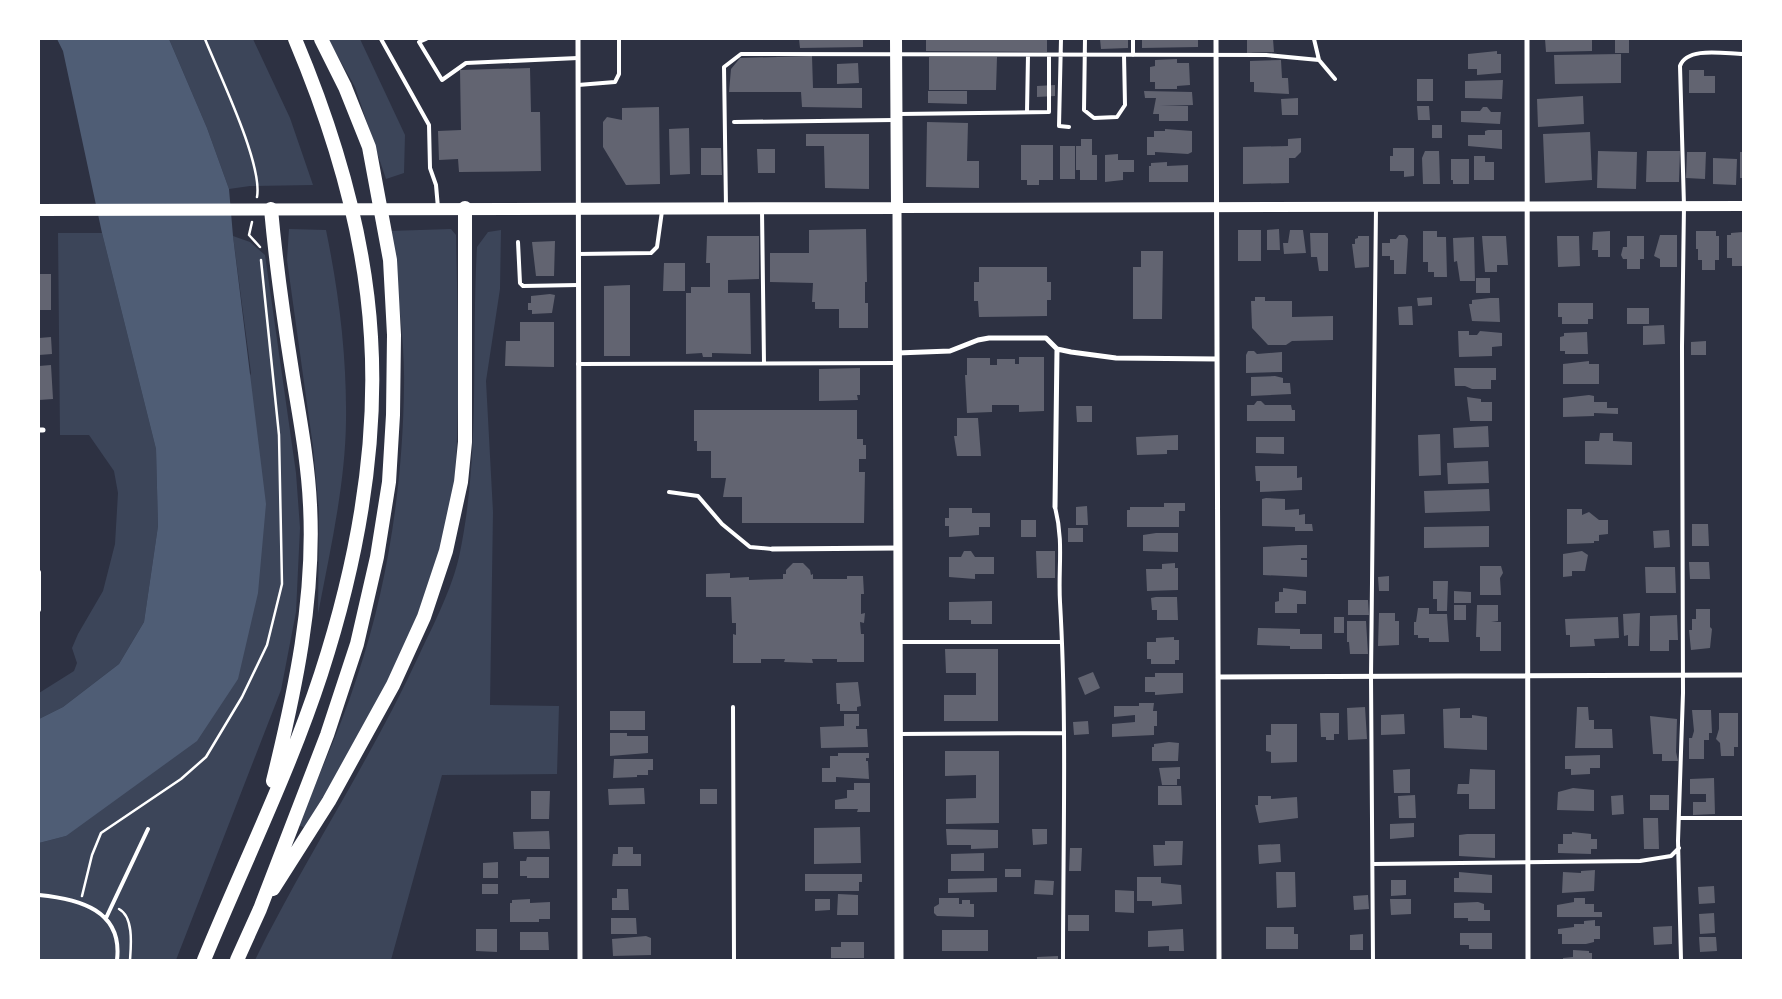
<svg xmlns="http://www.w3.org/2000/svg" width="1782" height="999" viewBox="0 0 1782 999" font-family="'DM Sans',sans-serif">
<rect width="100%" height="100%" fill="#2d3142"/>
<path fill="#3c4559" d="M169 39H253L290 118 313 185 250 186 229 189 207 128Z
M328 39H360L405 135 404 173 386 179 355 87Z
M289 229 326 230C339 293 347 357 346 422 345 486 330 551 318 614L319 511 313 447 287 260Z
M451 229 456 235C457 291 459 348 458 405 457 433 457 463 453 491 435 615 366 722 305 828L299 825C318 776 341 727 357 677 388 586 403 482 404 386 405 335 396 282 389 231Z
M501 230 500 289 486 381 493 512 490 705 559 706 557 774 442 775 391 960H255C306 856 372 758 420 653 434 624 452 588 459 557 481 454 471 351 477 247L488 232Z
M58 233H102L156 449 158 526 144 622 119 664 63 707 39 719V693L74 671 77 663 72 648 78 634 103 591 115 544 118 493 114 471 89 435H60Z
M233 236 250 242 265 255 296 473 300 528 296 612 281 690 176 960H39V843L66 836 251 373Z"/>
<path fill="#4f5d75" d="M57 39H169L207 128 229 189 233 236 266 504 258 593 238 679 197 741 66 836 39 843V719L63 707 119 664 144 622 158 526 156 449 102 233 63 51Z"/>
<path fill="#626471" d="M799 39H863V47L800 48Z
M926 39H1047V52L926 51Z
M1100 39H1128V48L1101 49Z
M1142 39H1198V47L1142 48Z
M1247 39H1273L1274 52 1247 53Z
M1545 39H1592V51L1546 52Z
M1615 39H1629V53H1615Z
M1497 51V54H1501V73L1477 75V69H1468V54Z
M1621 54V83L1555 84 1554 55Z
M812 56 813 88H862V108L802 107 801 92H729L731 69 740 58Z
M929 57H997L996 90H929Z
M1177 59V63H1189L1190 85 1177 86V89H1155V82H1150V67L1155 66V60Z
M1281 60 1282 78H1288L1289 94 1254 92V82H1250V61Z
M858 63 859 83 837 84V64Z
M530 68 531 112H540L541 171 459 172 458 159 439 160 438 131 461 130 460 70Z
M1689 70H1704V76H1715V93H1689Z
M1417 79H1433V101H1417Z
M1503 80 1502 99 1465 98V81Z
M1055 85V96L1037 97V86Z
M928 91H967V104L928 103Z
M1144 91 1192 92 1193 105 1160 106H1188V121H1159V114H1153L1156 98H1145Z
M1583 96 1584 124 1538 127 1537 99Z
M1298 98V115H1282L1281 99Z
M1417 106H1429L1430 120H1418Z
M659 107 660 184 626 185 603 147V122L607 117 622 120V108Z
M1483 107H1487L1491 112H1501L1500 124 1461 122V111H1480Z
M927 122 968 123 967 161H979V188L926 187Z
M1432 125H1442V138H1432Z
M689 128 690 174 670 175 669 129Z
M1165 129 1192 131V152L1188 154 1155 152V155H1147V137H1154V131H1165Z
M1488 130H1502V149L1468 146V135H1485V131Z
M1590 132 1592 180 1545 183 1543 134Z
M806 134H869V189L825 188 824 146H806Z
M1301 138V152L1295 158H1289V183L1243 184V147L1288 146V139Z
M1081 139H1092V155H1097V180H1080V170H1076V146H1081Z
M1021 145H1053V180H1039V185H1027V180H1021Z
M1060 146H1075V179H1060Z
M701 148H721L722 175H701Z
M1393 148H1414V176L1404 177V171H1390V156H1393Z
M757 149H775V173H758Z
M1425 151H1439L1440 184H1423L1422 158Z
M1598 151 1637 152 1636 189 1597 188Z
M1647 151H1680L1679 182H1646Z
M1687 152H1706L1705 179 1686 178Z
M1740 152H1743V178H1740Z
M1118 154V160H1134V172H1123V180L1105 182V155Z
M1474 156H1485V162H1494V180H1474Z
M1713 158 1737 159 1736 185 1713 184Z
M1451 159H1469V184H1453V180H1451Z
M1167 162V166L1188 165V182H1149V166H1151V163Z
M866 229 867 282H865V303H868V328H839V309H815V302H812L813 283 770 282V253H809V230Z
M1279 229 1280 250H1267V230Z
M1238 230H1261V261H1238Z
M1290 230H1303L1306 253 1284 254 1283 243H1288Z
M1423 231H1437V237H1446L1447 277H1434V272H1428V262H1423Z
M1610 231V257H1598V250H1592L1593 232Z
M1696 231H1716V236H1719V260H1715V270H1702V260H1698V249H1696Z
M1743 232V266H1732V258H1727V235H1731V233Z
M1310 233H1328V271H1319L1317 257H1311Z
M1399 235H1405L1408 239 1406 274H1394V260H1390V256H1382V243H1390V239H1396Z
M1660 235H1677V267H1660V259L1654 256Z
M707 236H759V279L728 280V293H750L751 354 712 353V357H703L702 353 686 354V293H691V287H710V263H706Z
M1358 236H1369V267L1355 268 1352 244H1355V239L1358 238Z
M1482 236H1506L1508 265H1497V272H1485Z
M1557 236H1579L1580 266 1558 267Z
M1627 236H1644V259H1640V269H1627V259H1623L1621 255 1623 247H1627Z
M1474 237 1475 281H1460L1457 261 1454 262 1453 238Z
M555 241 554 276H536L532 242Z
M1141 251H1163L1162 319H1133V267H1141Z
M664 263H685V291H663Z
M979 267H1047V282H1051V300H1047V316L979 317 978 301H974V282H979Z
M39 274H51V310H39Z
M1476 278H1490V293H1476Z
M630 285V356H604V286Z
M550 294 555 295 552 313 532 314V310H528V303H531V296Z
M1255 297H1265V301H1292V317L1333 316V340L1292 341 1286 345H1268L1252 328 1251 301H1255Z
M1432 297V305L1418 306 1417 298Z
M1490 298H1499L1500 322 1472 321 1469 304H1472V300Z
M1558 303H1593V319H1588V324H1562V317H1558Z
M1412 306 1413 325H1399L1398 307Z
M1627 308H1649V324H1627Z
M520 322H554V367L505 366 506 341H520Z
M1664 325 1665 344 1643 345V326Z
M1458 331H1469V335H1477L1480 331 1502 333V346L1492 347V356L1459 357Z
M1587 332 1588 354H1565V351H1560V337L1564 336V333Z
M51 337 52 354 39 355V338Z
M1706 341V355H1691V342Z
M1248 351H1254L1257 354 1282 352V372L1246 373V355Z
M1019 357H1044V411L1019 412V405H992V412L967 413 965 375H967V358H990V365H997V359H1015V364H1019Z
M1589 361V364H1599V384H1563V364Z
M51 365 53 399 39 400V366Z
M860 368V395H857L858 400 819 401V369Z
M1454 368H1496V380H1491V389H1472L1465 386H1455Z
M1275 376 1283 378V383H1290L1291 394 1251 396V377Z
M1589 395 1594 396V402H1607V408H1618V414L1594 413V416L1563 417V398Z
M1467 397 1481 399V402H1492V421H1470Z
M1257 401H1261L1265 405H1291L1292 410H1295V421H1247V405H1254Z
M1076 406H1092V422H1077Z
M694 410H857V439H863V445H866V459H859V472H865L864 523H742V497H723L726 478H711V451H697V441H694Z
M957 418H978L981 456H957L954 436H957Z
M1488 426 1489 447 1454 448 1453 428Z
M1600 433H1613V441L1632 442V465L1585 464V441H1599Z
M1440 434 1441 475 1419 476 1418 435Z
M1178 435V450H1167V454L1137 455 1136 437Z
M1256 437H1284V454L1256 453Z
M1488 461 1489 483 1448 484 1447 463Z
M1255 466H1297V478L1302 477V490L1260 492V481H1256Z
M1489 489 1490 511 1425 513 1424 491Z
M1266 498 1285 499V510L1299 509V515L1305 514V524H1312L1313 531H1295V527L1262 526V499Z
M1164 503H1185V511H1179V527H1127V510H1130V507H1164Z
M1087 506 1088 525H1076V507Z
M949 508H972V513H990V527H979V535L949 537V526H945V518H949Z
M1567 509H1582V515L1589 512 1599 520H1608V534L1599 535V541H1594V543L1567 544Z
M1021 520H1036V537H1021Z
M1692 524H1708L1709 546H1692Z
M1489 526V547L1424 548V527Z
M1068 528H1083V542H1068Z
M1669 530 1670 547 1654 548 1653 531Z
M1156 533H1178V552L1143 551V535Z
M1299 545H1307V558H1301V560H1307V577L1263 575V547Z
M964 551H971L975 557H994V574H975V579L949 577V557H961Z
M1036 551H1055V578H1037Z
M1582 551 1588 555 1585 571H1572V576L1563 577V554Z
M1689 562H1709L1710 579H1690Z
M793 563H803L810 570 811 575 813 574V579H847V576H863L864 594H861V614L865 613 864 623 860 622 861 634H864V662H837V659H812L813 663 784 662 785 659H761V663H733V634L736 635V623H732L731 597H706V574L730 573V578L749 577V580L783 579V574H786V570Z
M1175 563V568H1178V590L1147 591 1146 569H1162V564Z
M1480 566H1501L1503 573 1500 578 1501 595H1480Z
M1645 567H1675L1676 593H1646Z
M1389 576V591H1379L1378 577Z
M1433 581H1448L1447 611H1437V599H1433Z
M1283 588 1306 591V604H1297V613H1275V602L1279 601V592H1283Z
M1454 591 1471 592V603H1454Z
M1156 597H1177L1178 620H1157V610H1152L1151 598Z
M1348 600H1368L1369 615H1348Z
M992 601V624H971V620H949V602Z
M1454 605H1466V620H1454Z
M1477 605H1498V621L1491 622H1501V651H1480V637H1476Z
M1418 608H1429V614H1447L1449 642H1429V638H1418V635H1414V622H1416Z
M1696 609H1710V627L1712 629 1710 648 1691 650 1689 630H1692V619H1696Z
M1379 613H1395V621H1399V645L1378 646Z
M1640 613 1639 646H1628V635L1624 636 1623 614Z
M1677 615 1678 640H1669V651H1650V616Z
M1334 617H1344V633H1334Z
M1618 617 1619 638 1594 639 1595 646 1570 647V635H1566L1565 619Z
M1347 621H1366L1368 654H1350L1349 642H1347Z
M1258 628 1300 629V634H1322V649H1290V646L1257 645Z
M1174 637V640H1179V660H1175V664H1151V659H1147V642H1156V638Z
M945 649H998V721H944V695H976V673H946Z
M1093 672 1100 688 1085 695 1078 678Z
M1155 673H1183V693L1155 695V692H1145V677H1155Z
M858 682 861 706 857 707V711H840V704H837L836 683Z
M1139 703H1154L1153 711H1157V726H1154V735L1112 737V724L1135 722V715L1114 717V706H1139Z
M1365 707 1367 739 1348 740 1347 708Z
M1577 707H1588L1589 720H1594V729H1612L1613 748H1575Z
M1460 708V718H1472V715L1487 717V750L1444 748 1443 709Z
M1692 710H1711L1712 733H1709V740H1704V759H1689V738H1692L1694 731Z
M610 711H645V730H610Z
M1320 713H1339V734H1334V740H1326V737H1321Z
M1719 713H1738V747H1734V756H1721L1720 743 1716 739 1719 729Z
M844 714H859V726H856V729H867L868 747 821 748 820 727 844 726Z
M1404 714 1405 734 1381 735V715Z
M1650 716 1677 719 1676 752 1678 761H1662V754H1653Z
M1088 721 1089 734 1074 735 1073 722Z
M1271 724H1297V762L1271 763V752L1266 751V735H1271Z
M610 733H627V736H648V753L610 756Z
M1169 742 1179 743 1178 761H1152V747H1154V744Z
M945 751H999V823L946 824V799L976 798V775L945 776Z
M838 753H869V758H866V761H868L869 779 836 777V782H822V768H830V756H838Z
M1600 755V768H1590V774L1571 775V769H1565V756Z
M614 759H653V770H648V775H637V777L613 778Z
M1180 767V779H1177V785H1162L1159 768Z
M1410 769V793H1394L1393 770Z
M1470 769 1495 770V809H1469V794H1457L1458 784H1469Z
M1714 778 1715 814 1693 815V802H1706V794H1690V779Z
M854 783H870V812H857L858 809H835V800L847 798V790H854Z
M1158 786H1181L1182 805H1158Z
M644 788 645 804 609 805 608 789Z
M1573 788 1594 790V811L1557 810 1558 792Z
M700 789H717V804H700Z
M531 791H550L549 819H531Z
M1415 795 1416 818H1399L1398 796Z
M1623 795 1624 814 1612 815 1611 796Z
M1650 795H1669V810H1650Z
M1258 796H1271V799L1297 797 1298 818 1259 823 1255 805H1258Z
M1643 818H1658L1659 849H1644Z
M1414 823V837L1390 839V824Z
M860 827 861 863 814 864V828Z
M946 829 998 830V848L971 849V845H947Z
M1032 829H1047V844L1033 845Z
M549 831 550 849H514L513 832Z
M1572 832 1591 834V839H1597V849H1591V854L1558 853V844H1563V834H1572Z
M1467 834H1495V858L1459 856V835Z
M1165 841H1183L1182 865 1154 866 1153 845H1165Z
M1280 844 1281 862 1259 864 1258 845Z
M618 847H633V854H641V866H612L613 854H618Z
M1070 848H1082L1081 871H1069Z
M984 853V871H951V854Z
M527 857H549V878H527V876H520V861H526Z
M498 862V878H483V863Z
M1005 869H1021V877H1005Z
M1595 870 1594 891 1562 893 1563 872 1581 873V871Z
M1276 872H1295L1296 907 1277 908Z
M1459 872 1492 875V893L1454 892V878H1459Z
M805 874H862V882H859V891H805Z
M1137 877H1161V883L1181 885 1182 904 1152 906V901H1137Z
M997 878V892L948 893V879Z
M1035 880 1054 881 1053 895 1034 894Z
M1391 880H1406V895L1391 896Z
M482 884H498V894H482Z
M1714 886 1715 903 1699 904 1698 887Z
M617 889H628L629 910H612V898H617Z
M1115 890 1134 891V913L1115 912Z
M838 894 858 895V915H837Z
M1368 895 1369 909 1354 910 1353 896Z
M939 898H959V904H962V900H970V904H974V917L937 916 934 913V907L939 904Z
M1574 898H1585V904H1594V912H1602V917H1557V905L1574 902Z
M530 899V903L550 902V919H539V922H510V903H512V900Z
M815 899H830V910L815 911Z
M1390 899H1411V914L1391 915Z
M1478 902 1484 904V910H1490V921H1468V918H1454V903Z
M1714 913 1715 933 1700 934 1699 914Z
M1068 915H1089V931H1068Z
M611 918H636L637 934H611Z
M1595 920V926H1600V939H1594V942L1586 944H1562V934H1558V929L1574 927V924H1584V921Z
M1672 926V944L1654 945 1653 927Z
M1266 927H1294V934H1298V949H1266Z
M476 929H497V952L476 951Z
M1183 929 1184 951H1169V946L1148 947V931Z
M942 930H988V951H942Z
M520 932H548L549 950H520Z
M1460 933H1492V949H1469V945H1460Z
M1363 934V950H1350V935Z
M646 936 651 938V955L613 956 612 939Z
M1699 937H1716L1717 951 1700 952Z
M841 942H864V958H831V947H841Z
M1573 950 1589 951V953H1592V960H1563V958L1573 957Z
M1058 956V960H1037V957Z"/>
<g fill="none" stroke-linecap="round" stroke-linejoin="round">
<path stroke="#fff" stroke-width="2.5" d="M205 39C219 74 263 164 257 197
M252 222 249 235 260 247
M82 896 92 855 101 833 181 779 206 757 242 697 267 645 282 584 279 435 261 260
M119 909C134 917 131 946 130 960"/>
<path stroke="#fff" stroke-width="4" d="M381 39 429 125 430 168 436 185 438 208
M426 39 419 42 442 80 466 63 578 58
M1061 39 1059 126 1069 127
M1085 39 1084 110 1094 118 1117 117 1125 105 1124 55
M1133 39V55
M1314 39 1319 60 1335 79
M578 85 615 82 619 74V39
M1027 112 1028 55
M900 114 1049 112V56
M734 122 894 120
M726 207 724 67 741 54 1266 55 1319 60
M762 211 764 363
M518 242 520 283 523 286 578 285
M578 254 651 253 657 247 662 211
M578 364 897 363
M669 492 698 496 722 524 750 547 772 549
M1055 507C1064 542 1058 568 1060 602 1067 721 1063 841 1063 960
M39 572V610
M899 642H1062
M733 707 734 960
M899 734 1063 733
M1680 818H1743
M1373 864 1640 861 1671 856 1679 848
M39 895C79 899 123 910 117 960
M106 918 148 829
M1373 960 1371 677 1376 208
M1681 960 1678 841 1683 693 1682 346 1684 206 1680 66C1687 46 1726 54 1743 54"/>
<path stroke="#fff" stroke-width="5" d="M578 39 580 960
M1216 39 1219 960
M1527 39 1528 960
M897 353 950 351 978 340 989 338H1046L1057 349 1071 352 1116 358 1217 359
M39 430H43
M1055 507 1057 349
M772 549 898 548
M1218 677 1743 675"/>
<path stroke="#fff" stroke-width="9" d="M897 208 899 960"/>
<path stroke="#fff" stroke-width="10" d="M897 208 1743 206"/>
<path stroke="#fff" stroke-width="12" d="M39 210 897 208 896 39"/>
<path stroke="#fff" stroke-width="14" d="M271 209C276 265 284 321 293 377 300 420 308 462 310 505 315 599 295 691 273 781
M273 889 329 801 393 685 424 617 446 551 461 482 465 442V208
M204 960C243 865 289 772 321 674 356 566 378 450 371 337 365 233 335 134 295 39
M237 960 260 909 327 735 357 644 377 557 389 482 393 415 394 335 390 260 369 147 345 87 321 39"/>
</g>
<rect width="1782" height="999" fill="none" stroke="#ffffff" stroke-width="80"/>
</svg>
